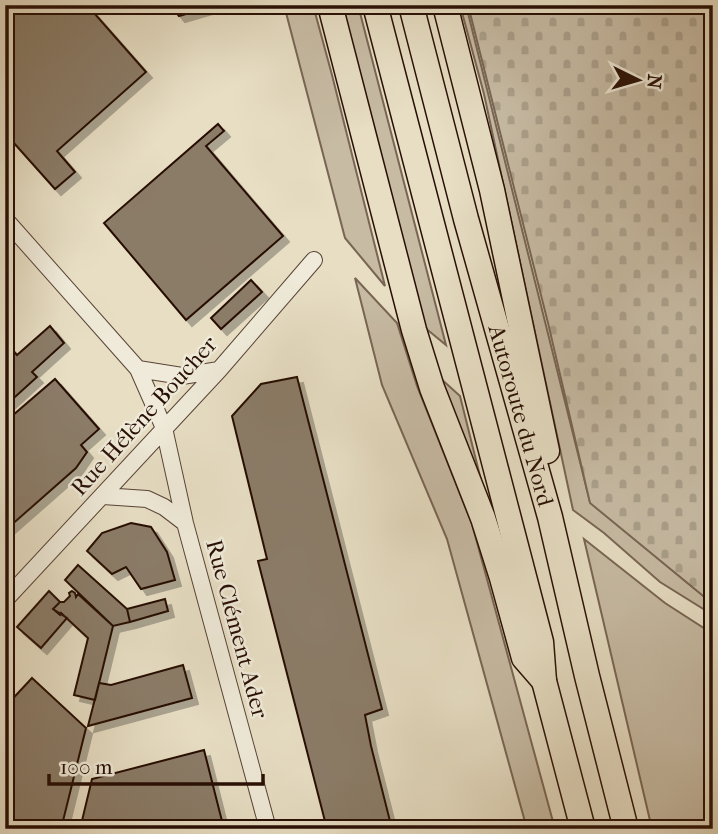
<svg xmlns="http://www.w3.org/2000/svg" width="718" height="834" viewBox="0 0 718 834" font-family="'IM FELL French Canon',serif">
<defs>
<pattern id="cemetery-stones" width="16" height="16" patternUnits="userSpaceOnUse" patternTransform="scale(1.75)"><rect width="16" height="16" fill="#c7bba4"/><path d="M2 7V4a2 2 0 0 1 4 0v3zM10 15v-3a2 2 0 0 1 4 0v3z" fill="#aba08c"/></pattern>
<filter id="shadow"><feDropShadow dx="6" dy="6" stdDeviation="0" flood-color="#0004"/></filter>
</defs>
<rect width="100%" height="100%" fill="#e7dec4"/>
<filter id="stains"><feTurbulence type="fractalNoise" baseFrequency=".00286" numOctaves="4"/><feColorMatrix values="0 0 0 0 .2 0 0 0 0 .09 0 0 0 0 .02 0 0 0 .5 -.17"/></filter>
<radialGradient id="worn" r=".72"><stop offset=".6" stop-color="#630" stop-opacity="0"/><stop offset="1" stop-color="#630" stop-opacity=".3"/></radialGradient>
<path fill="#c7bba4" stroke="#786554" stroke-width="2" d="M284 5H313L332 75 385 286 345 238Z
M341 5H358L446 345 424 327Z
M460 5H466L590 502 713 604V615L660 582 604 533 573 510 484 94Z
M355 278 397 323 417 386 472 524 555 829H527L447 539 382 385Z
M439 377 460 396 484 492Z
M584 539 665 603 713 634V829H652Z"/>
<path fill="url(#cemetery-stones)" stroke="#786554" stroke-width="2" d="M468 5H713V604L590 503 548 323Z"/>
<path fill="#8b7b68" stroke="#280f05" stroke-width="2" filter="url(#shadow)" d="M5 5H87L146 72 57 151 75 172 55 189 5 133Z
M170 5H217L179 16Z
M218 124 224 131 206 146 283 236 186 320 104 223Z
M251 280 262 292 221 329 211 318Z
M50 326 64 343 32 372 37 377 5 406V342L17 355Z
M297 377 382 709 365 715 371 746 392 829H327L258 561 267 559 232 416 261 384Z
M55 379 99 429 81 445 87 452 76 468 8 528 5 525V422Z
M131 523 151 527 167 552 175 580 141 589 126 567 112 574 87 551 102 533Z
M78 565 127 609 130 622 113 626 65 580Z
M49 591 60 602 53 609 67 618 41 648 17 627Z
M72 591 75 593 76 597 78 594 113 626 95 700 74 695 88 638 61 613 60 615 53 609 60 602H64L70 596 69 593Z
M165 599 168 611 130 622 127 609Z
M183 665 192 698 88 726 99 683 111 685Z
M32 678 86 728 61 829H5V707Z
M204 750 224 829H80L92 779Z"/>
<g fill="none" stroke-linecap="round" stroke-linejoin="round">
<g stroke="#584335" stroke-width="18">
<path id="minor" d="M5 219 138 369 164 428 185 523 268 829
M138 369 182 376 219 370
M103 496 147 499 164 507 185 523
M5 600 219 370 314 260"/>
</g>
<g stroke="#280f05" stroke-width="27">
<g id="highway">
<path d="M330 5 414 330 432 388 483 518 502 578 524 658 544 681"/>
<path d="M375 5 541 642 544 681 583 829"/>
<path id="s1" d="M411 5 466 219 550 517 587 676 626 829"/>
<path d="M445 5 492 190 547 451"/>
</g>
</g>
<use href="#minor" stroke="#efead9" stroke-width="16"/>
<use href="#highway" stroke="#e7dec4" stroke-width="24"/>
</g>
<g text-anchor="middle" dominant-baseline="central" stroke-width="5" stroke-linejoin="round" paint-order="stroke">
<g font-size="23" fill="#280f05" stroke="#efead9">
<text transform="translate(144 416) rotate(-48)">Rue Hélène Boucher</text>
<text stroke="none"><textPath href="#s1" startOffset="425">Autoroute du Nord</textPath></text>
<text transform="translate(237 629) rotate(75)">Rue Clément Ader</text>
</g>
</g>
<rect width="718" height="834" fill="none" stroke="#e7dec4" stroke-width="28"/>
<rect x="7" y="7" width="704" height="820" fill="none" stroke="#280f05" stroke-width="3.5"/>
<rect x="14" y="14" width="690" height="806" fill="none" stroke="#280f05" stroke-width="2"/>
<g transform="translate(638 80) rotate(95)" stroke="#efead9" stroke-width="5" paint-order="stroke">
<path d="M0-5L12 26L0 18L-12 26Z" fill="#280f05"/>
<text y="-10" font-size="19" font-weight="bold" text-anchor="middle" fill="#280f05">N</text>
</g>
<path d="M49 774v10h214v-10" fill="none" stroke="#280f05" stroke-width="3.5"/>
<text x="60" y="774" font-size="21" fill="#280f05" stroke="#efead9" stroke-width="5" paint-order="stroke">100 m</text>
<rect width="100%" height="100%" filter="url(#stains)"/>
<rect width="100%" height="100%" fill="url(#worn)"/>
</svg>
